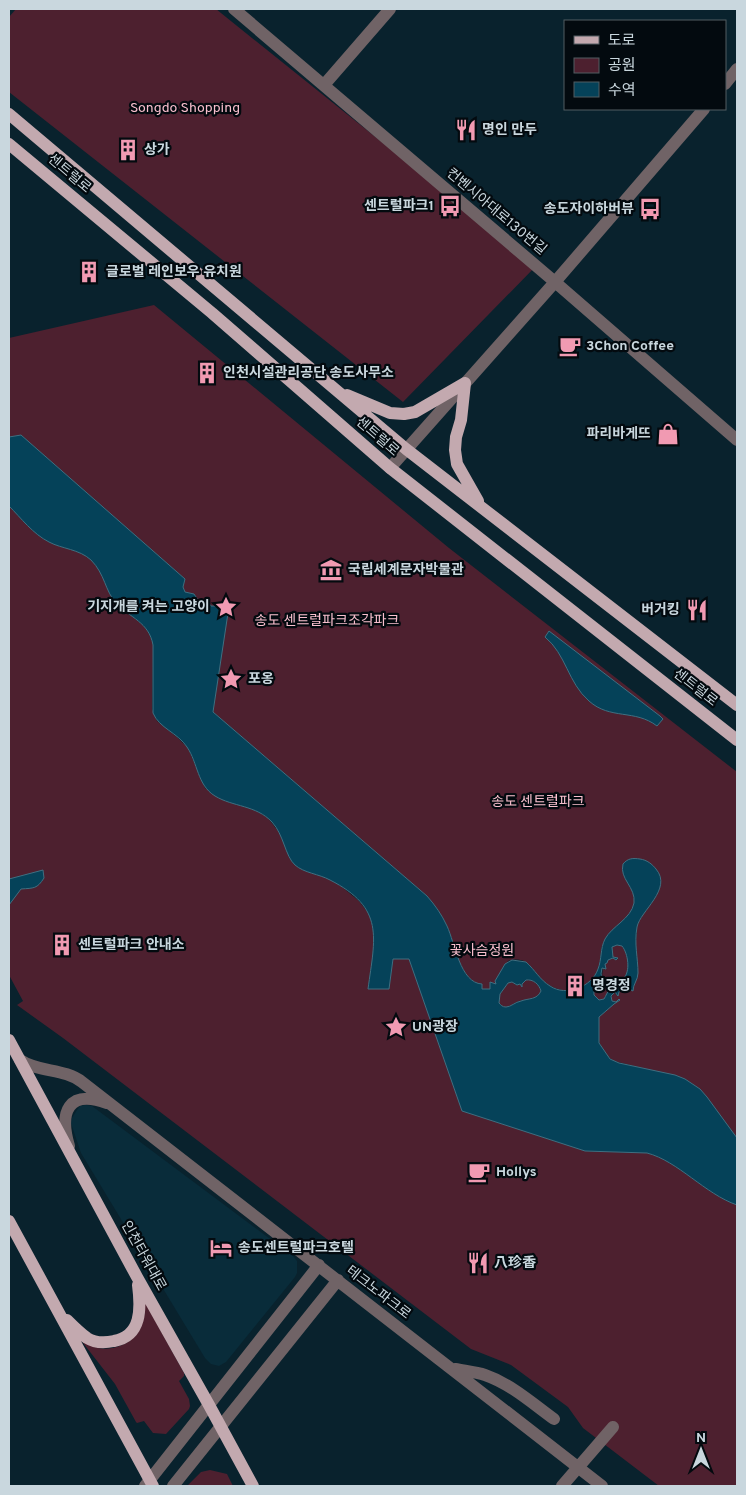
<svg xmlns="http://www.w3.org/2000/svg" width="746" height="1495" viewBox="0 0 746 1495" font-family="Overpass,'Noto Sans KR',sans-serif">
<rect width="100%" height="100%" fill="#09222d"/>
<path fill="#092c3a" d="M86 1105 92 1106 293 1256 297 1261V1273L295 1277 226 1362 219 1366 211 1364 205 1358 81 1153 71 1123 72 1118 77 1110 80 1106Z"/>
<path fill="#4d202f" d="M16 9H216L536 266 403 402 9 92V17Z
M154 305 449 548 737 772V1138L700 1089 685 1079 614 1061C598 1051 596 1035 599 1017L616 1002 611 1000 613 992H615L616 995H618L619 992 623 988 627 991 629 989 633 991C634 980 642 966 635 955L637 926 602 946C600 953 601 962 598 969 596 976 589 983 583 986 567 996 548 988 537 975 533 970 530 964 524 961 519 959 513 959 508 961L496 980V984H493L490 989H482V984C460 983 455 943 447 926 442 915 435 905 427 896L213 712 227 613 217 604 216 606H211L209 603H200L194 594 185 592 183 587 185 579 21 435 9 437V338Z
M9 506C21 518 33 534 49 542 62 549 79 549 91 560 95 564 100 570 103 575 108 584 109 595 116 603 130 618 149 622 153 645L152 709 157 721 178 738 188 748 205 788 231 803 252 808 268 818 281 835 290 859 300 868 320 874 336 882 359 901 369 914 373 924 375 936 373 953 389 989 393 959H409L463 1111 585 1151 647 1153C680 1162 704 1193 737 1205V1486H659L583 1428 568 1407 511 1365 471 1349 63 1038 17 1005 23 1001 9 975Z
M617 945 622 946C628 954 632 972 623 979 619 983 613 985 610 989 607 992 606 996 604 999L599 1000 594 995 595 986 603 982 604 978 602 977 603 968 605 970V963H607L608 960 613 958 617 960 618 958 613 957 612 947Z
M526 980C533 979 539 984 541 991 537 1002 526 998 517 1002 513 1004 510 1007 505 1007 502 1007 501 1005 499 1003L498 997 508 983 512 982 516 985 520 984 522 987V984Z
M145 1302 184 1373V1376L179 1381 189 1399 190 1406 189 1409 166 1434 153 1433 144 1421 137 1423 136 1422 115 1384 80 1339C86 1342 92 1346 98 1348 106 1350 115 1348 122 1345 141 1337 145 1321 145 1302Z
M210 1470 227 1474 233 1486H187L201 1472Z"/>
<path fill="#054259" stroke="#406f81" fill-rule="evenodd" d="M21 435 185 579 183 587 185 592 194 594 200 603H209L211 606H216L218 603 228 613 213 712 427 896C435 905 442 915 447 926 455 943 460 983 482 984V989H490V982L496 984 495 981 505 964 512 960 526 962C535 970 540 980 550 986 566 997 592 987 598 969 602 959 600 949 605 939 612 926 631 919 634 903 636 887 619 879 623 864 628 858 633 858 640 859 647 860 652 864 656 869 673 889 640 911 637 927 634 944 638 958 638 973 638 980 633 984 633 991L629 989 626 991 623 988 619 992 618 996 615 992 611 996 612 1001 616 1002 619 999 620 1000 614 1004 599 1017V1043L610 1059 619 1063 675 1075 685 1079 700 1089 707 1097 737 1138V1205C705 1194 678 1161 647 1153L585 1151 462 1111 409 959H393L389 989H368C375 937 385 908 330 880 319 874 304 873 295 865 285 856 284 835 272 822 256 805 233 807 215 796 197 785 198 763 187 747 178 733 159 728 153 713V645C149 622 130 618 116 603 105 591 105 574 91 560 79 549 62 549 49 542 33 534 21 518 9 506V437ZM617 945 622 946C628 953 631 972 623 979 619 983 613 984 610 989 607 992 606 996 604 999L599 1000 594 995C593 985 598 986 604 981L601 974 602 968 606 969 605 964 607 963 608 960 613 958 616 960 618 958 613 957 612 947ZM526 980C533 979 539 984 541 991 537 1000 529 998 521 1001 515 1002 511 1007 506 1007 502 1007 501 1005 499 1003L500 994 508 983 512 982 517 985 520 984 522 987V984Z
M549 631 660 716 663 719 657 726C635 709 610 720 589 701 568 683 566 654 545 637Z
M43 870 44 878C37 889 34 888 21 889L9 905V879Z"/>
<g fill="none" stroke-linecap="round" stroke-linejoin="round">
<path stroke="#706366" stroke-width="12" d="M234 9 555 282 737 440
M725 84 737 69
M324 85 390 9
M390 468 555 282 704 109
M20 1060C39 1073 64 1068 82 1082L602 1486
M69 1146C59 1112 68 1089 107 1103
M455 1369C465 1371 476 1372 485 1375 511 1384 532 1403 554 1419
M145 1486 319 1265
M173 1486 338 1280
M562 1486 613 1427"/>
<path stroke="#c3a9af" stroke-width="12" d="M9 114 406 449 737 705
M9 144 212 313 390 468 737 740
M465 383 461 420 456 437 455 450 457 464 478 501
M347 395 390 413 404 414 415 412 465 383
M9 1040 137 1277 209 1405 253 1486
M9 1221 153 1486
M67 1320C73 1326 80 1333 87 1338 95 1343 105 1343 114 1341 142 1336 141 1308 138 1285"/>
</g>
<defs>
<g id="restaurant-bare" transform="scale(1.725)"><path d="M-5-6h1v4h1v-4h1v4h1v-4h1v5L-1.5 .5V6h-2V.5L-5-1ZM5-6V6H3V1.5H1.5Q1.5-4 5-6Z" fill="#f19ab2" stroke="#030a0f" stroke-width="2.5" paint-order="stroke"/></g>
<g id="building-bare" transform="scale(1.725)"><path d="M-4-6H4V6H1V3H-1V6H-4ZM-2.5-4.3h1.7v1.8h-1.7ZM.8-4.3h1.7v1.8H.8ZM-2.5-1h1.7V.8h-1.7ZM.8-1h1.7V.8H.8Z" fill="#f19ab2" stroke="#030a0f" stroke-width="2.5" paint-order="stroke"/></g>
<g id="bus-bare" transform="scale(1.725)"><path d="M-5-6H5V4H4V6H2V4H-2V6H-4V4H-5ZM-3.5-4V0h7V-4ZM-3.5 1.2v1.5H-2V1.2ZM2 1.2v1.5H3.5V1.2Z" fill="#f19ab2" stroke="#030a0f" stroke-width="2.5" paint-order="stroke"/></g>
<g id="cafe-bare" transform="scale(1.725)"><path d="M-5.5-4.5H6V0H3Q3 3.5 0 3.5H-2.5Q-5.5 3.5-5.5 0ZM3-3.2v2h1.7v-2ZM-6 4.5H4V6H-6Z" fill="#f19ab2" stroke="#030a0f" stroke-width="2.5" paint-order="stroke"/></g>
<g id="shop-bare" transform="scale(1.725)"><path d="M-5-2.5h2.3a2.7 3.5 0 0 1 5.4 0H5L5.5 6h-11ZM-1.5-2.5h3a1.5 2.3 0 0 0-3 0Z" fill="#f19ab2" stroke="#030a0f" stroke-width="2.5" paint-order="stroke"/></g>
<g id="museum-bare" transform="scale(1.725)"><path d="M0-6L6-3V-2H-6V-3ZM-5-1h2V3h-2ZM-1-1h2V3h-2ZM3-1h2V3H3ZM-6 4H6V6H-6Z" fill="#f19ab2" stroke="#030a0f" stroke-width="2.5" paint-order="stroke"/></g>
<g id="sight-bare" transform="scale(1.725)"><path d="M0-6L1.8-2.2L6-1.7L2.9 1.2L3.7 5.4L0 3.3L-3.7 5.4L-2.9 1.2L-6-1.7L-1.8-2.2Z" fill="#f19ab2" stroke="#030a0f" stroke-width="2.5" paint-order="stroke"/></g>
<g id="hotel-bare" transform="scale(1.725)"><path d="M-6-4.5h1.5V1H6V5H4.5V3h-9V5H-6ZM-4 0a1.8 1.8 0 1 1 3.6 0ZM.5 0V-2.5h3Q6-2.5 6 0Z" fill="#f19ab2" stroke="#030a0f" stroke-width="2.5" paint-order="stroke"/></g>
</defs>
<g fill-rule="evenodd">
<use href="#restaurant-bare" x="466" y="130"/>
<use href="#building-bare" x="128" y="150"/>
<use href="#bus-bare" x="450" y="206"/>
<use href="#bus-bare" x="650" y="209"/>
<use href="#building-bare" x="89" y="272"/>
<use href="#cafe-bare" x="570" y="346"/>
<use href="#building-bare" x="207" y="373"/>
<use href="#shop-bare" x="668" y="434"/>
<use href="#museum-bare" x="331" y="570"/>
<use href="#sight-bare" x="226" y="607"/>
<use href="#restaurant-bare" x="697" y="610"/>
<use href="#sight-bare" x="231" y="679"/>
<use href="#building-bare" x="62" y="945"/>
<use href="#building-bare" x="575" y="986"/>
<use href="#sight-bare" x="396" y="1027"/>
<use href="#cafe-bare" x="479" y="1172"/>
<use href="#hotel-bare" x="221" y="1248"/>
<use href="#restaurant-bare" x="478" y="1263"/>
</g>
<g text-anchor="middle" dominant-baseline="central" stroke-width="4.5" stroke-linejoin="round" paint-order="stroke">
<g font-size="14" fill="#f9bfce" stroke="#030a0f">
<text x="185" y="108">Songdo Shopping</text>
<text x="327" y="621">송도 센트럴파크조각파크</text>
<text x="538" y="802">송도 센트럴파크</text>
<text x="482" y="951">꽃사슴정원</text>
</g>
<g font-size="14" font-weight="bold" fill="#c9d7de" stroke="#030a0f" text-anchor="start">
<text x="482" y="130">명인 만두</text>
<text x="144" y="150">상가</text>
<text x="434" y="206" text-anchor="end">센트럴파크1</text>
<text x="634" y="209" text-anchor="end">송도자이하버뷰</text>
<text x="106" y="272">글로벌 레인보우 유치원</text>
<text x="586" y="346">3Chon Coffee</text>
<text x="223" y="373">인천시설관리공단 송도사무소</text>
<text x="651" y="434" text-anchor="end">파리바게뜨</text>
<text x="348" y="570">국립세계문자박물관</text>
<text x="210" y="607" text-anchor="end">기지개를 켜는 고양이</text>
<text x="680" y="610" text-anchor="end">버거킹</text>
<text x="248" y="679">포옹</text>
<text x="78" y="945">센트럴파크 안내소</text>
<text x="592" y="986">명경정</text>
<text x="412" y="1027">UN광장</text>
<text x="496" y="1172">Hollys</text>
<text x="238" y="1248">송도센트럴파크호텔</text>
<text x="494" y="1263">八珍香</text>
</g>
<g font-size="14" fill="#c9d7de" stroke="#030a0f">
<text transform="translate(69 174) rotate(40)">센트럴로</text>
<text transform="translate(496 212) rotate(40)">컨벤시아대로130번길</text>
<text transform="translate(377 437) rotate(41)">센트럴로</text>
<text transform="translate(695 688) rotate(38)">센트럴로</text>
<text transform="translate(143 1256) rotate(61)">인천타워대로</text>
<text transform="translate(378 1293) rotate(38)">테크노파크로</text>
</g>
</g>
<rect width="746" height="1495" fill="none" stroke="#c9d7de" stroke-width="20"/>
<rect x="564" y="20" width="162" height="90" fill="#030a0f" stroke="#525c62"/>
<rect x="574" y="36" width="25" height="8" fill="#c3a9af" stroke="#525c62"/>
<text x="608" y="45" font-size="15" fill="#c9d7de">도로</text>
<rect x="574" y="58" width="25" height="15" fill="#4d202f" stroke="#525c62"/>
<text x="608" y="70" font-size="15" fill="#c9d7de">공원</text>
<rect x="574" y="82" width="25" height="15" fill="#054259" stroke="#525c62"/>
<text x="608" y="95" font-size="15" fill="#c9d7de">수역</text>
<g transform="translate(701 1450)" stroke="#030a0f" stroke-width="4" paint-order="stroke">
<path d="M0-4L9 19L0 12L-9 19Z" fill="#c9d7de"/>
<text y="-8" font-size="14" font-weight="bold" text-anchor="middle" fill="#c9d7de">N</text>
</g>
</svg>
